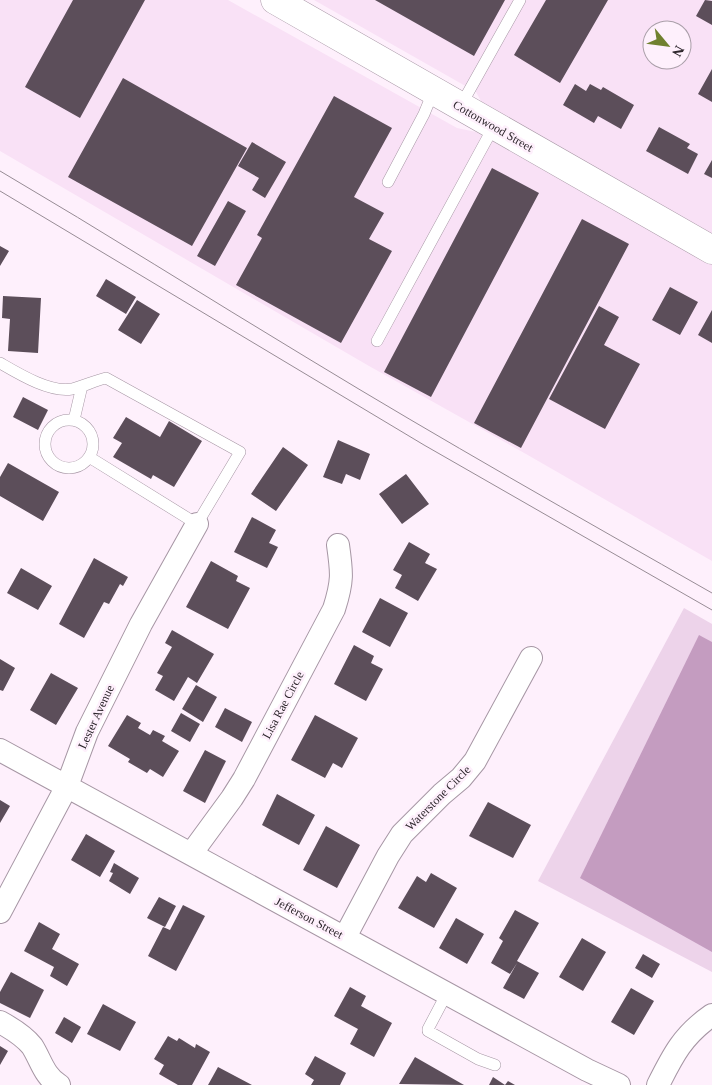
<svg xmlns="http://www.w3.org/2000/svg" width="712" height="1085" viewBox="0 0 712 1085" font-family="'Times New Roman',serif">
<rect width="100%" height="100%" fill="#fef0fc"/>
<path fill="#f9e1f6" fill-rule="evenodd" d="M0 0H228L457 128 476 132 712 265V561L526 454 369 366 0 151Z
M314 0H712V234L482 103 476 92ZM652 30H682V60H652Z"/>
<path fill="#edd3ea" d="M684 608 712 624V972L538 881Z"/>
<path fill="#c49cc0" d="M699 635 712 642V952L580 878Z"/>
<path fill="#5c4e5a" d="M73 0H145L80 118 25 87Z
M375 0H505L474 56Z
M546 0H608L560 83 514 55Z
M705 0 712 1V25L696 16Z
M712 69V102L698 94Z
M123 78 247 148 192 246 68 177Z
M575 84 586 91 590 84 601 90 603 87 634 105 621 129 598 116 594 123 563 105Z
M334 96 392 128 354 197 384 213 369 239 392 251 341 343 236 285 262 238 257 235Z
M659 127 690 144 687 148 698 154 688 174 646 151Z
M252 142 286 162 265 198 252 190 259 178 238 166Z
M712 160V178L704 174Z
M492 168 539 193 431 397 384 372Z
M228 201 246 211 215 266 197 256Z
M582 219 629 244 521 448 474 423Z
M0 246 9 251 0 266Z
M106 279 136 297 126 314 96 296Z
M670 287 698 302 680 335 652 320Z
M3 296 41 298 38 353 8 351 10 319 2 318Z
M137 300 160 314 141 344 118 330Z
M599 306 619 317 604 345 640 364 605 429 549 399Z
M712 310V343L698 335Z
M23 397 48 410 38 430 13 417Z
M126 417 160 437 169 421 202 441 174 487 153 475 151 479 113 457 122 443 113 438Z
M338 440 370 454 360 480 346 474 342 484 323 477Z
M283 447 308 465 276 511 251 494Z
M8 463 59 492 43 521 0 496V477Z
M406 474 429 504 402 524 379 494Z
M252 517 276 530 269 543 278 547 267 568 234 552Z
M409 542 430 554 425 563 437 569 418 601 395 588 402 575 393 570Z
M94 558 128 577 123 586 120 584 109 604 104 602 84 638 59 624Z
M211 561 238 576 236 581 250 588 228 629 186 607Z
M21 568 52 586 38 610 7 593Z
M380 598 408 613 390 647 362 632Z
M172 630 214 654 197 683 188 677 174 701 155 690 163 676 157 673 172 647 165 643Z
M354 645 374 656 371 663 383 669 366 701 334 684Z
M0 659 15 668 3 691 0 690Z
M51 673 78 688 56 725 30 710Z
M196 685 217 697 203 722 182 709Z
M225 708 252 722 242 742 215 727Z
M181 713 200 724 190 742 171 731Z
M127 715 141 723 138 728 150 735 153 730 165 736 162 741 179 751 163 777 150 769 147 773 128 762 130 759 108 746Z
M315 715 358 738 342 768 333 763 325 778 291 760Z
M205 750 226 761 205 803 183 791Z
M277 794 315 815 299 845 262 825Z
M0 800 10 806 0 823Z
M488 802 531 825 513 858 469 836Z
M326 826 360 845 337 888 303 870Z
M86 834 115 851 100 877 71 860Z
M114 863 139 878 130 894 109 881 113 873 110 872Z
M431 873 457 888 434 928 398 908 417 876 426 882Z
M159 897 176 906 165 927 147 918Z
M183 905 205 916 176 971 148 956 163 927 170 930Z
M515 910 539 923 517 961 539 973 524 999 503 988 517 963 510 974 491 963 503 941 499 938Z
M456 918 484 934 467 964 439 948Z
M39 922 60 934 52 949 79 964 67 986 50 976 54 967 24 951Z
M582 938 606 952 583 991 559 977Z
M643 954 660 964 652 978 635 968Z
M11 972 44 990 30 1018 0 1003V992Z
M350 987 366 996 361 1006 392 1023 374 1057 350 1044 358 1029 334 1016Z
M631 988 654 1001 634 1035 611 1022Z
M103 1004 136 1022 120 1051 87 1034Z
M64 1017 81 1027 72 1043 55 1033Z
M168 1036 177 1041 179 1038 195 1048 196 1044 210 1052 192 1085H178L159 1074 164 1065 154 1059Z
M0 1046 8 1051 0 1065Z
M315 1056 346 1073 340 1085H311L314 1080 305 1074Z
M415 1057 464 1085 399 1084Z
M218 1067 252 1085H208Z
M493 1077 505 1085 508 1081 515 1085H489Z"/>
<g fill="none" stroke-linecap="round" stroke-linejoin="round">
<g stroke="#a696a4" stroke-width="12">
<path id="service" d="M460 107 520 0
M388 182 424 114 433 92
M377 341 494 126
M0 363C19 374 50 393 72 389 84 386 94 381 106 378L240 452 197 524 89 457
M74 420 82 386
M45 444a24 24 0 1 1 48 0a24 24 0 1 1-48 0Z
M447 993 428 1029V1031L478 1059 495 1065"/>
</g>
<g stroke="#a696a4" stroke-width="24">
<path id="minor" d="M0 750 587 1070 619 1085
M191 854 232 798 244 779 334 609C343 581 342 573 338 545
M0 912 67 786 87 732 141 624 197 524
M345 937 388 856 402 834 442 794 461 778 475 761 531 658
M0 1022C11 1028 24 1036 32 1046 41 1060 44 1076 59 1085
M658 1085C673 1055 683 1035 712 1015"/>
</g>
<g stroke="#a696a4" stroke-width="29">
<path id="tertiary" d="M275 0 712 250"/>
</g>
<use href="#service" stroke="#fff" stroke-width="11"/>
<use href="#minor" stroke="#fff" stroke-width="22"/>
<use href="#tertiary" stroke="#fff" stroke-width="28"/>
<path stroke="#978c95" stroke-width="1" d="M0 171C104 232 206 297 309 359 442 440 577 516 712 593
M0 191 424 445 712 610"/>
</g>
<g text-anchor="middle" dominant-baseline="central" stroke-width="5" stroke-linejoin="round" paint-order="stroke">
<g font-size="12" fill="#2d262c" stroke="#fef0fc">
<text transform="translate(493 126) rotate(30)">Cottonwood Street</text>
<text transform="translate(283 705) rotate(-62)">Lisa Rae Circle</text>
<text transform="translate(96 717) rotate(-65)">Lester Avenue</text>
<text transform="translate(438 798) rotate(-45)">Waterstone Circle</text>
<text transform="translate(309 918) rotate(28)">Jefferson Street</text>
</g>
</g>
<g transform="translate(667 45) rotate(119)"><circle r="24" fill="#fef0fc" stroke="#aa9fa9"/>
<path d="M0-4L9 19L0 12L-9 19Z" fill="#70802f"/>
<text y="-8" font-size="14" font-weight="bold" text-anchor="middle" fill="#2d262c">N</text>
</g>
</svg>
